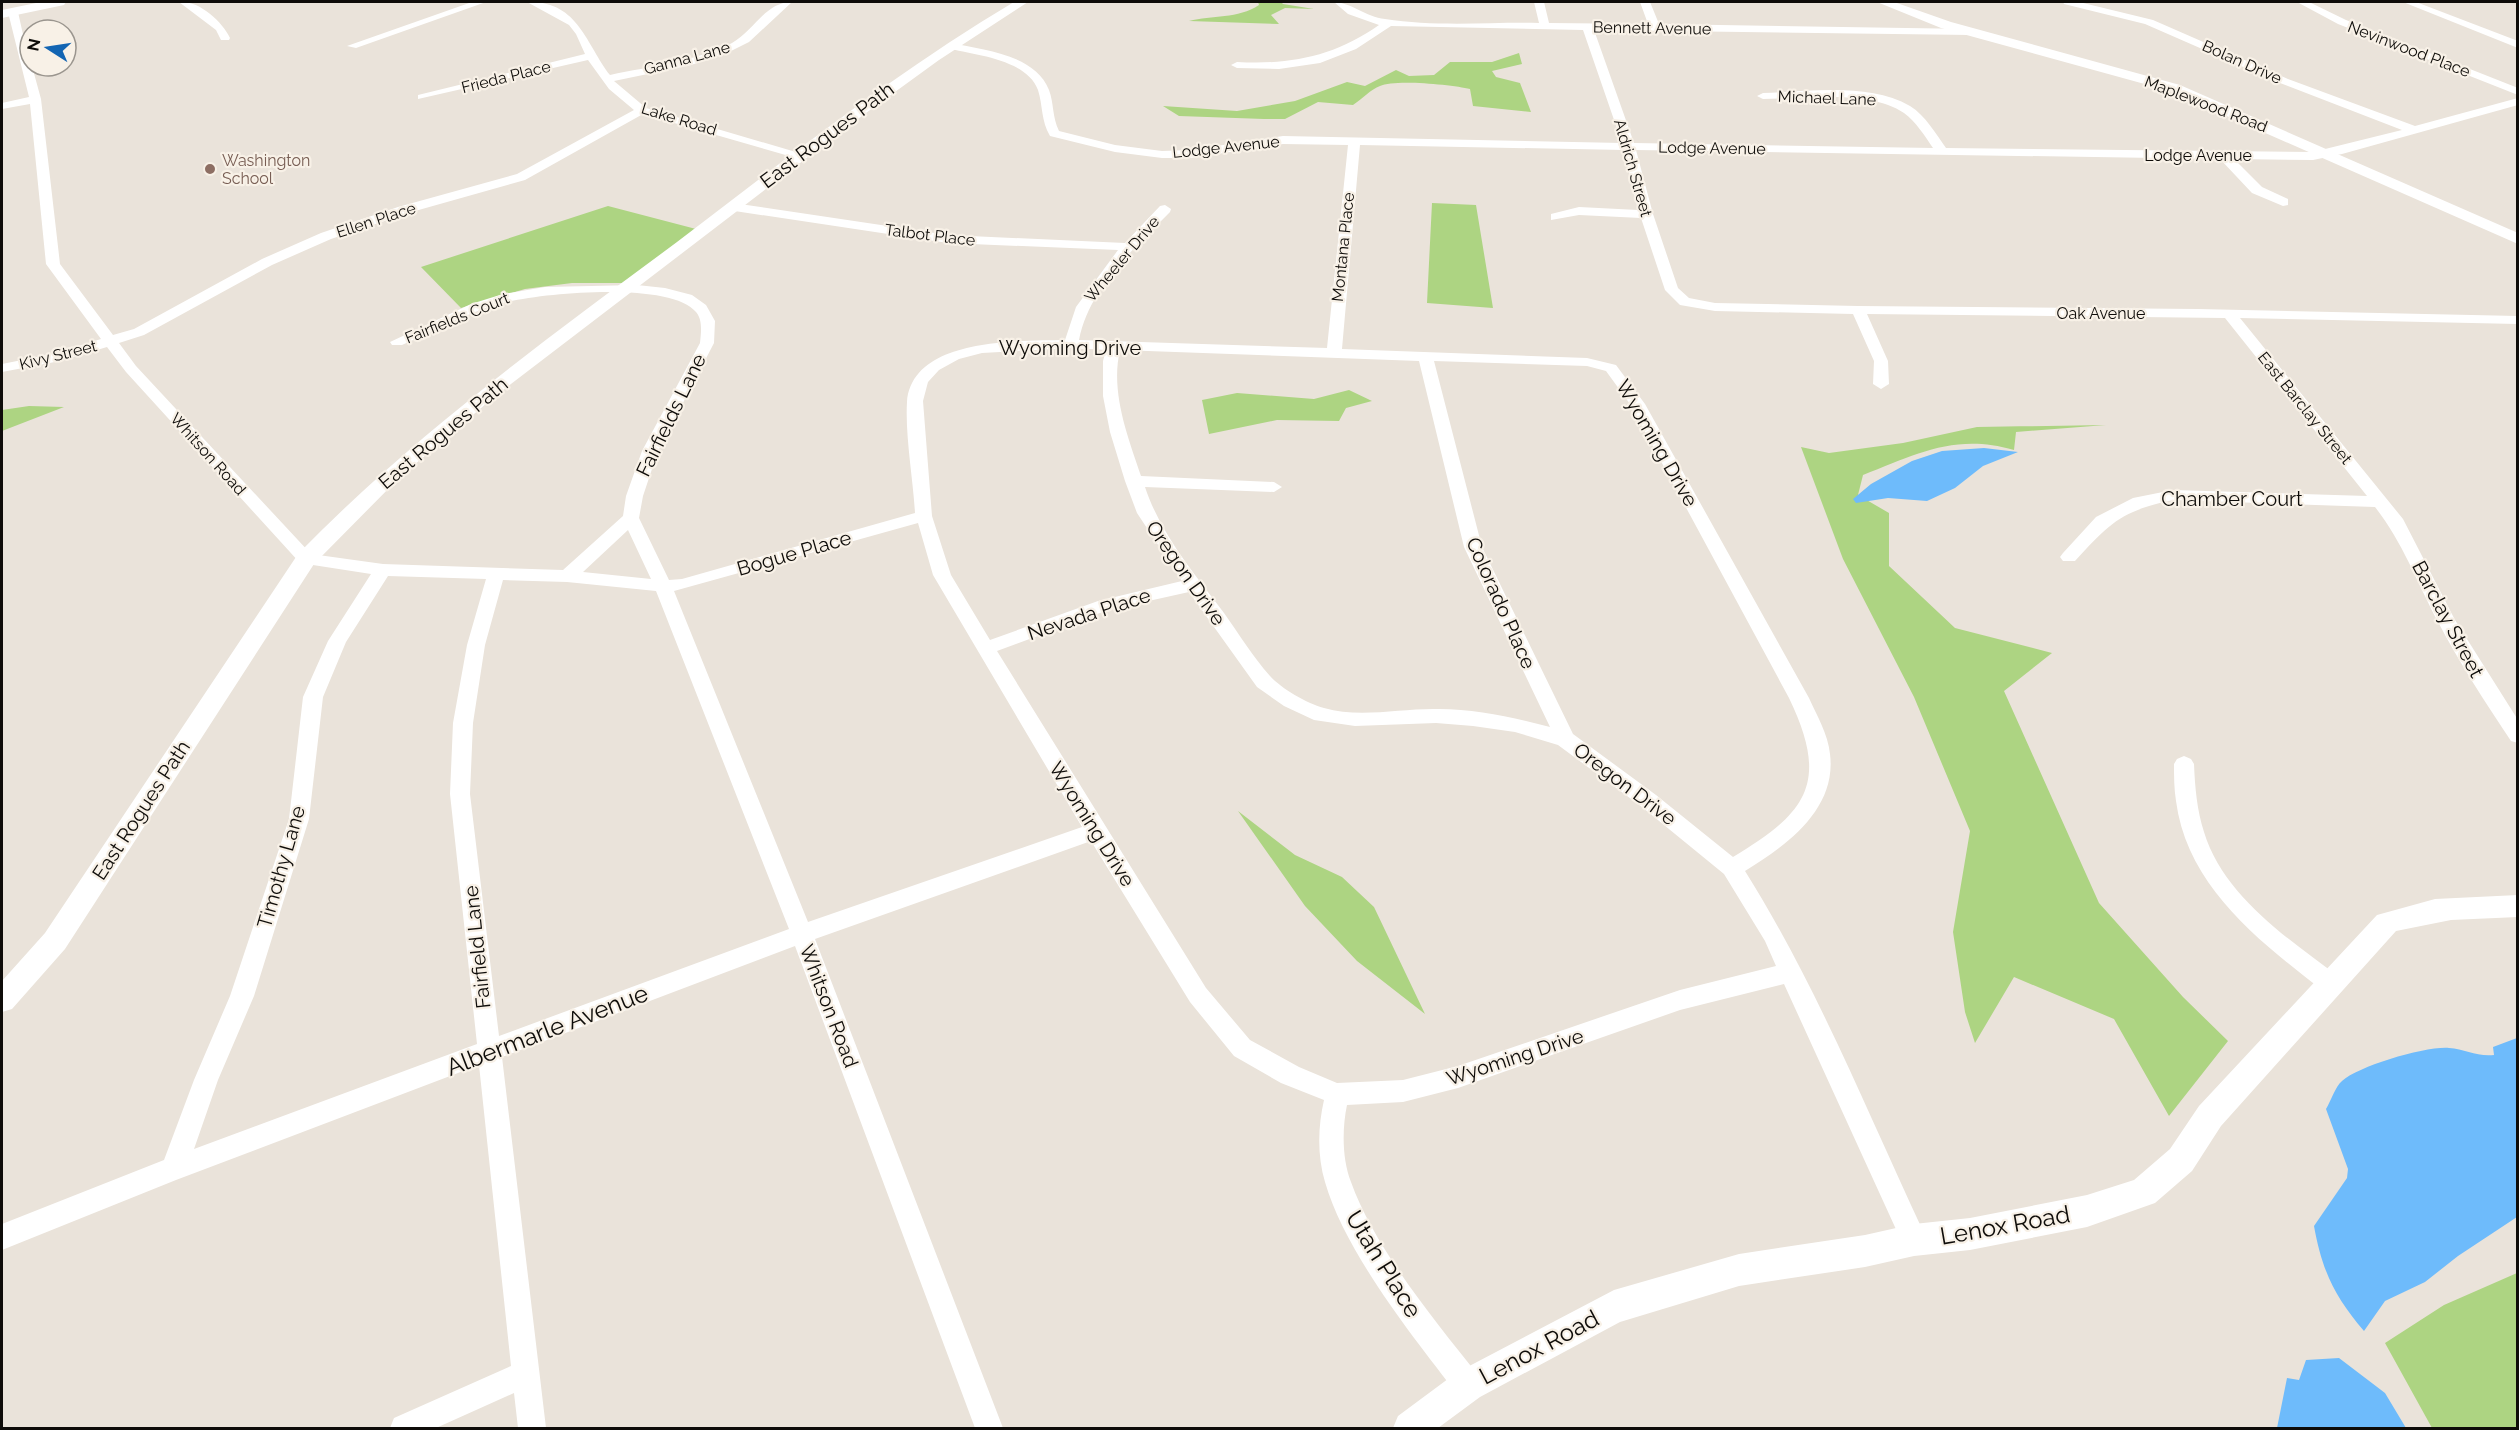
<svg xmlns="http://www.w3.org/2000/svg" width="2519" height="1430" viewBox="0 0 2519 1430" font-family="Raleway,sans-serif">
<rect width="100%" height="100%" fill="#eae3da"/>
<path fill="#add482" d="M1258 2H1281L1283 4 1314 9 1285 8 1271 15 1279 24 1189 21C1212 15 1238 19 1259 5Z
M1519 53 1522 64 1492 71 1496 77 1520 83 1531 112 1473 106 1470 89C1453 85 1395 79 1380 86 1371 89 1362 99 1353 105L1318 102 1285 119H1264L1179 116 1163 106 1237 111 1295 101 1347 82 1365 86 1396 70 1409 76 1434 75 1450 62H1492Z
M1432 203 1476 205 1493 308 1427 303Z
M608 206 696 229 623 283H572L525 289 461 308 421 267Z
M1349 390 1372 401 1346 408 1339 421 1277 420 1209 434 1202 400 1237 393 1314 399Z
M29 406 64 407 2 431V410Z
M2106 425 2016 432 2014 450C1955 433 1917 454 1863 475L1858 495 1889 513V566L1955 628 2052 653 2004 691 2099 903 2183 997 2228 1041 2169 1116 2114 1019 2014 977 1975 1043 1965 1012 1953 932 1970 831 1914 697 1843 559 1801 447 1829 453 1903 443 1977 427Z
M1238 811 1295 855 1342 877 1374 907 1425 1014 1357 961 1305 906Z
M2517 1273V1428H2432L2385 1343 2444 1305Z"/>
<path fill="#6ebbfb" d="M1984 448 2018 452 1983 466 1955 488 1927 501 1888 498 1856 503 1853 499 1871 484 1912 461 1942 451Z
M2517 1038V1217L2458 1256 2425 1282 2385 1301 2364 1331C2335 1297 2322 1271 2314 1226L2347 1178 2348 1169 2326 1109C2331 1101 2335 1087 2342 1081 2359 1066 2426 1046 2449 1048 2465 1049 2477 1057 2494 1055L2493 1047Z
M2339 1358 2385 1393 2406 1428H2277L2287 1378 2299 1380 2306 1360Z"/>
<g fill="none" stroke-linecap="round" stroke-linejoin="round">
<path fill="#fff" fill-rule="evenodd" d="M179 2C198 0 222 21 230 38L229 40H221L216 30Z
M472 2H486L356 48 347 46Z
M527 2C578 0 586 44 610 75 651 66 694 62 732 43 754 31 765 2 792 2L749 42 727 53 691 65 614 81 646 108 806 155 796 158 643 114 525 180 408 213 331 239 272 265 144 335 119 343 136 366 311 554 383 564 563 570 623 516 626 496 642 451 700 343C701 333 703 320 696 312 671 280 532 293 495 305 463 315 433 331 402 345H392L390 342 471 304 503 294 545 287 637 285 665 288 692 295 706 305 715 321 714 343 658 451 643 496 639 518 669 580 682 579 915 513C913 479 905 435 907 402 912 337 1019 341 1065 340L1076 307 1118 250 948 243 728 210 727 207 733 203 948 235 1125 243 1160 206 1165 205 1171 209 1170 212C1134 249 1090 286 1079 340L1327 348 1348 145 1283 144 1190 158H1162L1115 152 1050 136C1041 121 1043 106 1038 90 1027 59 974 55 947 48L946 46 951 43C983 50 1035 54 1049 90 1054 103 1052 117 1059 131L1115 145 1162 151 1190 150 1283 136 1622 143 1583 30 1391 26 1356 49 1320 63 1279 69 1237 68 1231 65 1237 62C1291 65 1335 56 1379 25L1348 14 1334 2C1350 2 1366 17 1385 19 1435 27 1489 22 1539 23L1534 2H1544L1549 23 1648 24 1640 2H1650L1659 24 1971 29 1976 32 1971 35 1594 30 1634 143 1933 148C1925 136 1916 122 1904 113 1869 89 1803 99 1763 99L1757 96 1763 93C1809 92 1868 82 1910 106 1925 115 1936 134 1946 148L2313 152 2402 130 2280 83 2145 24 2064 4 2063 2H2079L2153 20 2288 79 2415 126 2518 98V105L2342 154 2313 160 2234 159 2262 187 2288 199V205L2283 206 2252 193 2220 159 1636 150 1653 214 1678 288 1689 298 1715 303 1858 306 2198 309 2518 316V324L2240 318 2403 519 2455 620 2518 720V743L2511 741C2485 702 2459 662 2437 620 2417 582 2402 541 2375 507L2173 500C2121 511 2110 523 2075 561H2063L2060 557 2063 553 2096 517 2133 498 2173 490 2367 496 2225 318 1867 314 1888 361 1889 384 1881 389 1873 384 1874 361 1853 314 1715 311 1680 305 1665 290 1641 218 1579 215 1551 220V214L1579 207 1638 210 1624 150 1360 145 1342 349 1587 358 1616 365 1645 404 1809 698C1817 716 1828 734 1830 754 1837 809 1786 846 1745 871 1816 984 1866 1109 1923 1231L1927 1240 1923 1249 1914 1253 1905 1249 1784 984 1680 1010 1458 1088 1403 1102 1347 1105C1342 1129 1342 1159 1351 1182 1374 1247 1435 1321 1478 1375L1482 1385 1478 1395 1468 1399 1458 1395C1413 1337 1345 1252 1325 1182 1317 1155 1318 1126 1324 1100L1281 1083 1234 1056 1190 1002 1091 841 815 939 1003 1428H975L795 946 502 1057 546 1428H518L514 1393 436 1428H390L394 1418 511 1366 479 1065 176 1180 2 1250V1224L164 1160 194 1080 230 996 289 819 303 697 328 641 371 574 300 563 126 372 107 347 60 361 2 372V364L57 353 101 339 46 264 30 104 2 109V103L29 97 8 12 13 9 18 12 30 66H32L41 99 60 264 113 335 134 329 262 259 321 233 398 207 517 174 634 110 609 89 588 60 418 99V95L585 54 576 34 569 25ZM1071 348 1106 350 1103 361V396L1110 432 1125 481 1137 513 1182 581 1098 601 990 640 951 575 932 516 923 401 928 382 939 370 959 359 982 353ZM1120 350 1419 361 1464 547 1550 727C1512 717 1472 708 1433 709 1398 709 1358 718 1324 708 1306 703 1282 689 1270 676 1253 657 1239 634 1224 613 1194 573 1161 535 1145 487L1274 492 1282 487 1274 482 1141 476C1128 437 1110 392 1120 350ZM1434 361 1587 366 1606 371 1630 404 1789 698C1829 781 1809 812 1733 857L1656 795 1573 734 1482 547ZM918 523 933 575 1082 827 808 922 674 591ZM628 530 651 579 583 572ZM388 576 486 579 467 645 453 723 450 794 477 1044 194 1149 218 1080 254 996 309 819 323 697 346 642ZM503 580 567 582 656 591 789 929 499 1036 470 794 473 723 485 645ZM1189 592 1257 687 1284 706 1314 720 1355 726 1436 723 1473 726 1515 732 1558 745 1642 807 1724 874 1765 941 1776 966 1680 990 1458 1066 1403 1080 1337 1083 1299 1067 1250 1040 1206 988 997 651 1108 610Z
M2297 2H2309L2346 20 2518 88V95L2338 24Z
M2403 2H2416L2518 41V48Z
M2184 756 2191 759 2194 764C2195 788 2197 810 2204 832 2223 895 2288 939 2338 976L2341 983 2338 990 2330 993 2322 990C2259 941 2187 886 2176 801 2174 789 2174 776 2174 764L2177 759Z"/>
<path fill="#fff" fill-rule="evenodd" d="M1014 2H1028L939 60 855 121 494 397 400 477 314 564 65 949 12 1009 2 1012V981L45 933 298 554C413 436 545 340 677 242 787 158 895 73 1014 2Z
M1877 2H1894L1951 22 2180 85 2518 233V244L2170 91 1941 28Z
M2518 895V917L2451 920 2396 931 2221 1126 2192 1171 2155 1203 2087 1227 1970 1250 1914 1256 1865 1267 1739 1286 1620 1322 1480 1397 1438 1428H1393L1398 1416 1456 1373 1614 1290 1739 1254 1865 1235 1914 1224 1970 1218 2087 1195 2134 1180 2170 1149 2199 1106 2377 915 2435 899Z"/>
<path fill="#fff" fill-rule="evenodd" d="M41 2H66L64 5 2 18V10Z"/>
</g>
<circle fill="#8d6e63" stroke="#f8f1e7" stroke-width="2" cx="210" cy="169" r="6"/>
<g text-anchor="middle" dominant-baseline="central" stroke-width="4.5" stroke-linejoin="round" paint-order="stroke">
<g font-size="16" fill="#0e0c09" stroke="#f8f1e7">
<text transform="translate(1652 28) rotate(1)">Bennett Avenue</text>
<text transform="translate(2409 49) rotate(21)">Nevinwood Place</text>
<text transform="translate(687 58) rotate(-15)">Ganna Lane</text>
<text transform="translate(2242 62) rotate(24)">Bolan Drive</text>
<text transform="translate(506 77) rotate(-14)">Frieda Place</text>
<text transform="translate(1827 98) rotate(2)">Michael Lane</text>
<text transform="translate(2206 104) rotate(21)">Maplewood Road</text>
<text transform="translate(679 119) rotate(17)">Lake Road</text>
<text transform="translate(1226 147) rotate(-6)">Lodge Avenue</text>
<text transform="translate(1712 148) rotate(1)">Lodge Avenue</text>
<text x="2198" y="155">Lodge Avenue</text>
<text transform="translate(1633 168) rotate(74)">Aldrich Street</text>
<text transform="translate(376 220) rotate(-18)">Ellen Place</text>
<text transform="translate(930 235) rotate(7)">Talbot Place</text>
<text transform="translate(1343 247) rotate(-84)">Montana Place</text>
<text transform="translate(1122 259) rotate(-50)">Wheeler Drive</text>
<text x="2101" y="313">Oak Avenue</text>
<text transform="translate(457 318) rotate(-22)">Fairfields Court</text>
<text transform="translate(58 355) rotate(-14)">Kivy Street</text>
<text transform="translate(2305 408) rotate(51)">East Barclay Street</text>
<text transform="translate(208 454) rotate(48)">Whitson Road</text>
</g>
<g font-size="16" fill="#785e54" stroke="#f8f1e7" text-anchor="start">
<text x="222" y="160">Washington<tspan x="222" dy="18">School</tspan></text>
</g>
<g font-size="20" fill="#0e0c09" stroke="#f8f1e7">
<text transform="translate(827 135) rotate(-37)">East Rogues Path</text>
<text x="1070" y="348">Wyoming Drive</text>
<text transform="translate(671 415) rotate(-64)">Fairfields Lane</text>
<text transform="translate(443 433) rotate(-40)">East Rogues Path</text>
<text transform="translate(1657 443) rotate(60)">Wyoming Drive</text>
<text x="2232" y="499">Chamber Court</text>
<text transform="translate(794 553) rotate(-16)">Bogue Place</text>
<text transform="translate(1186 573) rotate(55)">Oregon Drive</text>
<text transform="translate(1501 603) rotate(66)">Colorado Place</text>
<text transform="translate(1089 614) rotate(-18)">Nevada Place</text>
<text transform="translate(2448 619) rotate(62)">Barclay Street</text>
<text transform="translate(1625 784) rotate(37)">Oregon Drive</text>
<text transform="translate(141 810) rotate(-57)">East Rogues Path</text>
<text transform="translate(1092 824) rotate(58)">Wyoming Drive</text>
<text transform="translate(281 867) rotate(-74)">Timothy Lane</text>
<text transform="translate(477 947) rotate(-96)">Fairfield Lane</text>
<text transform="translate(829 1006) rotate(69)">Whitson Road</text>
<text transform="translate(1515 1057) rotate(-18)">Wyoming Drive</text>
</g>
<g font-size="24" fill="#0e0c09" stroke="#f8f1e7">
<text transform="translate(547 1030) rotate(-21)">Albermarle Avenue</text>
<text transform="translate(2005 1225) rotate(-10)">Lenox Road</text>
<text transform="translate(1384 1264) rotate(58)">Utah Place</text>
<text transform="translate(1539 1347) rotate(-28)">Lenox Road</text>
</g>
</g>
<rect width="2519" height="1430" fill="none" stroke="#0e0c09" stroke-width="6"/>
<g transform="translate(48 48) rotate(282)"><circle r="28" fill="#f8f1e7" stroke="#9a958e" stroke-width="1.5"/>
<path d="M0-4.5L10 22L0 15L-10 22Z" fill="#1365b3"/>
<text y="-9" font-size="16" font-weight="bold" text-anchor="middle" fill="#0e0c09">N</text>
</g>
</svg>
